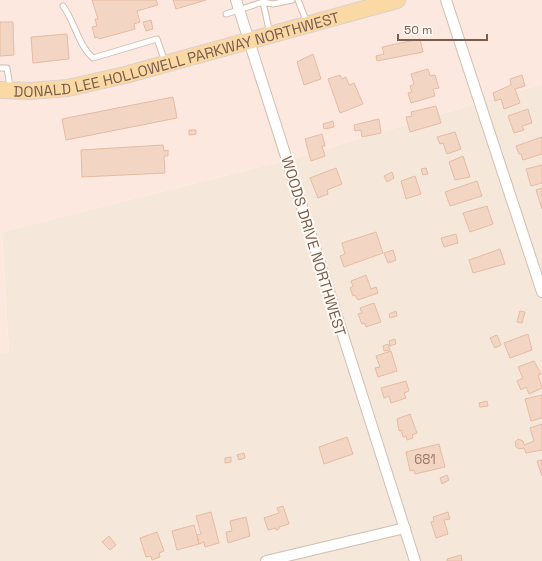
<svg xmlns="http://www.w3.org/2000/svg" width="542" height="561" viewBox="0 0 542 561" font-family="'Space Grotesk',sans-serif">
<rect width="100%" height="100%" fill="#fdf6ec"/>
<path fill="#f5e8da" d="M542 84V561H0V354L9 353 2 232 295 158Z"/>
<path fill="#fde8e0" d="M0 0H542V84L295 158 2 232 9 354H0Z"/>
<path fill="#f3d5c3" stroke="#e6bba3" d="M92 0H156L158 5 137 11 140 22 134 24 135 29 99 39 98 37 95 38 92 27 97 26 95 19H98Z
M173 0H206L176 9Z
M151 20 153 29 146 31 143 22Z
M0 22H13L14 55 0 56Z
M67 34 69 59 33 63 31 37Z
M420 39 423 52 377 61 376 56 384 54 382 47Z
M313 54 321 79 304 85 297 62Z
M428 69 430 76 435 75 439 88 433 89 435 96 411 103 408 93 412 92 410 86 414 84 411 74Z
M340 75 342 79 346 77 349 85 354 83 363 104 340 113 328 79Z
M522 75 525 86 515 89 520 103 504 109 501 99 495 101 493 93 511 85 510 79Z
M173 97 177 118 66 140 62 119Z
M436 106 441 123 410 132 406 117 412 116 411 112Z
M528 109 532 123 522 126 524 130 514 133 508 116Z
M379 119 381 133 362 137 361 130 355 131 354 125Z
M333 121 334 127 324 129 323 124Z
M189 130H196V134L189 135Z
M455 132 461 149 447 154 443 143 440 144 437 137Z
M322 134 325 146H322L325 156 311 161 305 139Z
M542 137V154L523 160 521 154H519L516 146Z
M163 145 164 151 168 150V156H164L165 173 82 177 81 150Z
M463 156 470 177 455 180 449 162Z
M542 165V183L531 186 526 169Z
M336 168 342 184 327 190 328 194 318 198 310 178Z
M426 168 428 174 423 175 421 169Z
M392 172 394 178 387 182 384 176Z
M415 176 421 194 406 199 401 181Z
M477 181 482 196 450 206 445 192Z
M542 188V209L536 190Z
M487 206 493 224 470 232 463 213Z
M376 232 383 253 344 267 340 256 345 254 342 243Z
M456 234 458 243 444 247 441 238Z
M500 249 505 264 473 273 469 260Z
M393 250 396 260 388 263 384 253Z
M366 275 371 289 376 287 378 293 358 300 355 295 353 296 350 288 353 286 351 281Z
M374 303 381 322 366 327 365 323 362 324 358 314 362 313 360 308Z
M396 311 397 316 390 318 389 314Z
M520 311 525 312 522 323 517 322Z
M528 334 532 350 510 358 504 343Z
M497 335 501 345 495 348 490 338Z
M395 339 396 344 390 346 389 341Z
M388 344 390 350 384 351 383 346Z
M391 351 397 371 378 377 375 368 380 367 376 356Z
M534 361 541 374 538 375 542 388 529 394 526 387 521 390 517 381 523 378 518 367Z
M406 381 409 391 404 393 406 398 391 403 389 396 384 398 381 388Z
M542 395V418L531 421 525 399Z
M487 401 488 406 480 407 479 403Z
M410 414 417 433 412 435 413 438 407 440 406 436 403 437 401 430 399 431 397 419Z
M542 424V450L526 453 524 448 519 449 516 447 515 442 518 439 523 441 524 445 534 441 530 428Z
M347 437 353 454 324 464 319 447Z
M439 444 445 467 415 474 414 470 410 471 406 452Z
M244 453 245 458 239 460 237 455Z
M231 457V462L225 463V458Z
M542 460V476L537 461Z
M447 475 449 480 442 484 440 478Z
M283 506 289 524 279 527V529L276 530V528L268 530 264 518 279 513 277 508Z
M211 512 219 543 205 547 204 542 199 544 197 535 201 534 196 516Z
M448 512 450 519 444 520 448 534 436 538 431 522 434 521 433 517Z
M246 517 250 536 228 543 226 532 232 531 230 521Z
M194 525 199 544 177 550 172 531Z
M157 532 164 551 159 553 160 557 152 560 151 556 146 557 140 538Z
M109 536 116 545 110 550 102 542Z
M461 555 462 561H447V559Z"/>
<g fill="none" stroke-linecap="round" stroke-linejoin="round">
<g stroke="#d1beb0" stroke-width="7">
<path id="service" d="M298 0 307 23
M263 2 270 34
M63 6C75 22 78 45 93 58L157 39 165 62
M226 14 263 2 273 4 292 0
M0 68H7L10 87"/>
</g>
<g stroke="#d1beb0" stroke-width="12">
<path id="minor" d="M236 0 415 561
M446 0 542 292
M266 561 405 528"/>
</g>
<g stroke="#dad1cd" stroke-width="18">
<g id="primary">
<path id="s1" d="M0 90 30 91 68 88 125 75 397 0"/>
</g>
</g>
<use href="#service" stroke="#fff" stroke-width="5"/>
<use href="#minor" stroke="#fff" stroke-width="10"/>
<use href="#primary" stroke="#fbd9a5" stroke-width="16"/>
</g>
<g text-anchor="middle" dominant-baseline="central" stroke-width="4" stroke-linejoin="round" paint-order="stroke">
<g font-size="13" fill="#987a6a">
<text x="425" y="459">681</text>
</g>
<g font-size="15" fill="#7a5c4d" stroke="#fffaf3">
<text stroke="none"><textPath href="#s1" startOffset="181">DONALD LEE HOLLOWELL PARKWAY NORTHWEST</textPath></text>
<text transform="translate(314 246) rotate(73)">WOODS DRIVE NORTHWEST</text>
</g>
</g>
<path d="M398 34v6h89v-6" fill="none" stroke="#7a5c4d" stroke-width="2"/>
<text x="404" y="34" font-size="12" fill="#7a5c4d" stroke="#fffaf3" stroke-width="3" paint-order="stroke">50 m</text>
</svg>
